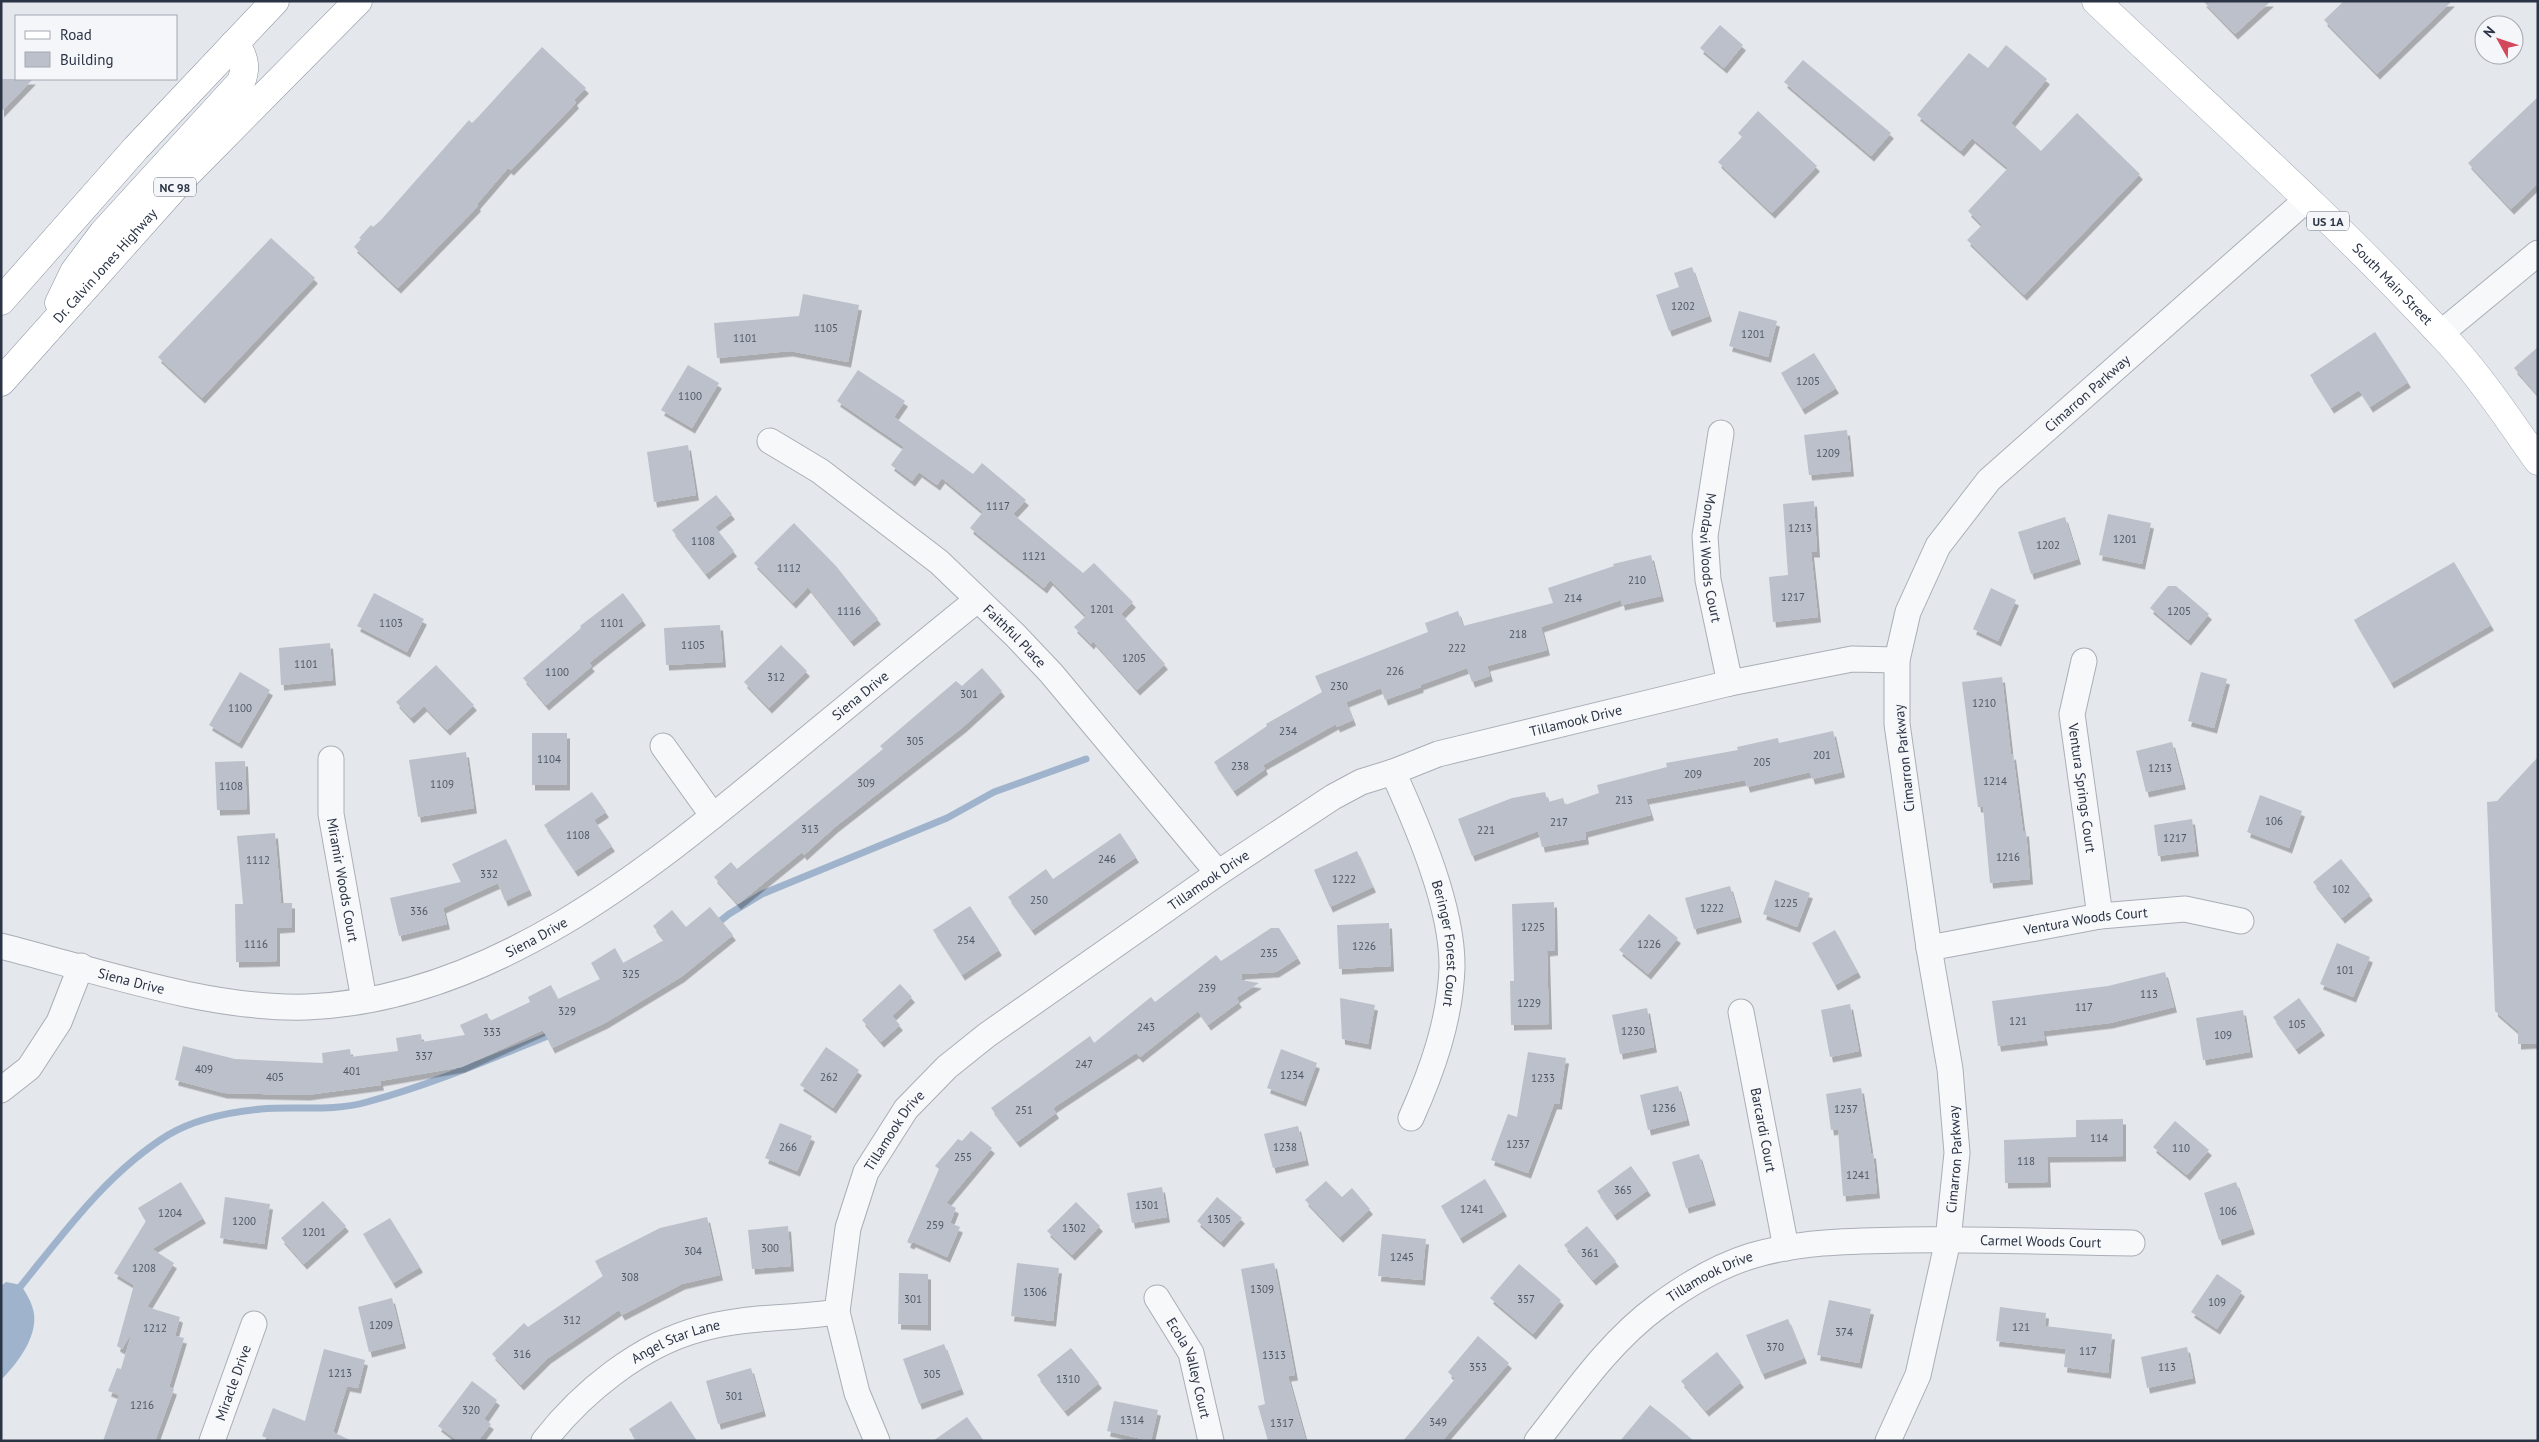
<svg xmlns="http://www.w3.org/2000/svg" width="2539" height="1442" viewBox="0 0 2539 1442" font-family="'PT Sans',sans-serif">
<defs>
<filter id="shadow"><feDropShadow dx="3" dy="5.5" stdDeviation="0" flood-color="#0004"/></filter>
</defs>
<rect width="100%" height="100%" fill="#e4e7ec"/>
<path fill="#9fb4cc" d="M6 1282 21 1285C25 1292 30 1299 32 1306 42 1332 18 1363 1 1380V1286Z"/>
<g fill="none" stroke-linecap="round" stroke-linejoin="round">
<path stroke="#9fb4cc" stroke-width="7" d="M714 926 729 914 762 894 947 818 994 792 1086 759
M16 1292C61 1237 105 1174 168 1135 195 1119 230 1112 261 1109 297 1106 332 1112 367 1102 431 1085 493 1058 555 1033"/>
</g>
<path fill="#bbc0ca" filter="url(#shadow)" d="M2203 1H2271L2235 34Z
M2344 1H2452L2377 74 2324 20Z
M1720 25 1743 45 1724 68 1700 48Z
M2006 45 2047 79 2011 123 2041 151 2077 113 2140 174 2024 295 1967 240 1982 225 1968 211 2008 168 1972 138 1961 151 1917 115 1969 53 1988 68Z
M542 47 586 88 574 100 576 103 511 170 508 168 477 204 478 206 398 288 354 247 361 239 359 238 371 225 373 227 381 220 469 120 472 123 479 116Z
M1803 60 1891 133 1871 156 1784 82Z
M1 79H33L1 112Z
M2538 97V183L2511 209 2468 163Z
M1758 111 1817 166 1772 213 1718 162 1742 137 1738 133Z
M271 238 315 278 202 398 158 357Z
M1692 267 1709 316 1669 331 1656 295 1679 287 1674 273Z
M803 294 859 305 848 362 790 351 717 358 714 323 799 316Z
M1739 311 1777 321 1768 357 1729 346Z
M2375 332 2408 382 2370 407 2359 390 2331 408 2310 375Z
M2538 347V395L2514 368Z
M1814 353 1836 388 1802 409 1781 373Z
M688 365 719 383 692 428 661 410Z
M858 370 905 401 894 417 973 474 982 463 1026 500 1013 514 1083 573 1094 563 1133 602 1121 614 1165 664 1137 690 1093 641 1091 644 1074 627 1086 616 1050 580 1044 588 970 528 983 512 942 478 937 485 919 472 912 481 891 465 904 447 837 401Z
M1847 430 1851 471 1809 475 1804 435Z
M688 445 696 495 654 502 647 452Z
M716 495 732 514 715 527 734 551 706 574 672 530Z
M1814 501 1817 552H1811L1818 617 1773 622 1769 577 1788 575 1783 504Z
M2108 514 2151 523 2142 564 2099 555Z
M2065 517 2078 559 2031 574 2018 532Z
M794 523 836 566 878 619 851 641 808 587 793 603 754 563Z
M1651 555 1661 596 1622 605 1621 600 1541 627 1547 650 1487 666 1490 676 1472 682 1467 668 1420 685 1421 687 1385 700 1381 688 1346 702 1353 720 1337 727 1336 724 1263 765 1265 769 1234 791 1214 762 1267 726 1266 724 1322 692 1315 676 1428 632 1425 623 1458 611 1463 626 1553 603 1548 588 1614 566 1613 564Z
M2454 562 2491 625 2391 683 2354 620Z
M2168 586H2176L2209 614 2188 640 2150 608Z
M1991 588 2016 600 1998 641 1973 629Z
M374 593 424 619 407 652 357 626Z
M623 593 643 620 589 663 592 666 546 705 523 678 581 628 580 626Z
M720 625 723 662 666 665 664 628Z
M330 643 333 680 281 685 279 648Z
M781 645 807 671 769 708 744 682Z
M436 665 474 705 447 730 424 706 411 718 396 702Z
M982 668 1002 691 963 727 835 827 804 855 802 852 738 904 714 877 731 862 737 869 883 749 880 746 956 681 962 686Z
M240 672 270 690 239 743 209 725Z
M2201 672 2227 679 2214 728 2188 721Z
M2002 677 2011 755 2013 754 2023 831H2026L2030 879 1990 883 1983 807H1978L1962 682Z
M1833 731 1842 772 1812 779 1810 772 1747 787 1745 780 1646 799 1651 815 1585 832 1586 839 1542 847 1538 831 1472 856 1458 819 1512 798 1545 792 1548 802 1563 798 1565 805 1599 793 1597 785 1667 767 1666 763 1738 750 1737 747 1778 738 1779 743Z
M532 733H567V785H532Z
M2172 742 2183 784 2146 792 2136 751Z
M466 752 474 808 418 817 409 760Z
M2538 757V1043L2518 1044V1031L2495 1011 2487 802 2497 801Z
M245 761 247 809 217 810 215 762Z
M592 792 606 812 594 820 612 846 575 871 544 825Z
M2260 795 2302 811 2289 848 2247 832Z
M2192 819 2196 851 2158 856 2154 825Z
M275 833 281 903H292V927L277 928V961L236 962 235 904H243L237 836Z
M1120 833 1136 857 1032 930 1008 897 1046 869 1053 879Z
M506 839 529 890 505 901 498 883 443 908 447 924 399 936 390 898 461 882 452 864Z
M1357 851 1373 887 1330 907 1314 870Z
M2341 859 2370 895 2342 918 2313 882Z
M1775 880 1810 893 1797 927 1763 914Z
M1730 886 1739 917 1694 929 1685 898Z
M1554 902 1555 950 1547 951 1549 1024 1511 1025 1510 981H1514L1512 904Z
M970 906 999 950 962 975 933 930Z
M710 907 733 935 681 977 605 1023 552 1048 543 1030 462 1067 380 1081 381 1085 307 1095 224 1093 175 1080 183 1046 235 1059 323 1063 322 1053 350 1049 351 1057 398 1051 396 1038 421 1034 422 1042 465 1035 460 1025 487 1013 490 1021 530 1002 528 997 551 985 558 999 600 979 591 963 615 948 623 963 664 940 653 926 672 910 686 927Z
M1649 914 1678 938 1648 974 1619 950Z
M1389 923 1391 966 1339 969 1337 925Z
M1271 928H1279L1298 958 1276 972 1242 974 1241 980 1259 983 1236 998 1239 1002 1208 1025 1198 1011 1140 1057 1136 1053 1053 1108 1056 1113 1017 1142 991 1108 1090 1036 1094 1043 1151 997 1155 1002 1216 955 1221 961Z
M1835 930 1858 972 1835 985 1812 943Z
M2337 943 2370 957 2353 997 2320 984Z
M2165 972 2174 1007 2110 1023 2043 1031 2045 1040 1998 1046 1992 1001 2108 986Z
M900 984 912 997 892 1016 900 1025 881 1042 862 1020Z
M1340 998 1375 1005 1368 1044 1342 1039Z
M2299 998 2322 1030 2296 1049 2273 1017Z
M1850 1004 1859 1051 1830 1057 1821 1010Z
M1647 1008 1654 1047 1620 1054 1612 1015Z
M2243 1010 2250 1052 2203 1060 2196 1018Z
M826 1047 859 1070 833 1108 800 1085Z
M1281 1049 1317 1063 1303 1101 1267 1088Z
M1528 1052 1566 1058 1559 1104H1554L1528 1173 1491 1160 1508 1114 1517 1117Z
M1678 1086 1687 1120 1648 1130 1640 1095Z
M1861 1088 1871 1153H1873L1877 1193 1843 1196 1838 1129 1831 1130 1826 1094Z
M2123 1119V1156L2047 1157 2048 1182 2005 1183 2004 1140 2076 1137V1120Z
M2175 1121 2209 1150 2187 1175 2153 1147Z
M780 1123 812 1136 797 1171 765 1158Z
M1298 1126 1306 1160 1273 1168 1264 1134Z
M971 1131 992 1148 946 1203 956 1208 950 1223 960 1227 947 1257 913 1242 911 1244 907 1242 939 1169 935 1166 958 1139 962 1141Z
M1699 1154 1713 1200 1686 1208 1672 1162Z
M1631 1166 1648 1190 1614 1215 1597 1191Z
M1485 1179 1504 1211 1460 1238 1441 1206Z
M1326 1181 1342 1197 1352 1188 1370 1209 1340 1237 1305 1200Z
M181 1182 203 1218 152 1249 174 1263 147 1307 180 1317 175 1336 184 1338 169 1387 174 1389 155 1441H103L119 1395 108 1391 117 1368 121 1369 132 1332 122 1349 117 1346 134 1285 114 1273 146 1221 138 1208Z
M2236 1182 2252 1229 2219 1240 2204 1193Z
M1162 1187 1167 1217 1132 1223 1127 1193Z
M225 1197 270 1204 264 1244 220 1238Z
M1217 1197 1242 1218 1221 1242 1197 1221Z
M323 1201 346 1226 304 1264 281 1238Z
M1076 1202 1100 1226 1072 1255 1047 1231Z
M707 1217 720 1275 682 1284 622 1315 619 1310 548 1358 521 1385 492 1354 524 1323 528 1327 603 1276 595 1261 660 1228Z
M390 1218 420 1267 393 1283 363 1234Z
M788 1226 791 1266 752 1269 748 1230Z
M1587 1226 1616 1261 1593 1280 1564 1245Z
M1382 1234 1426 1239 1422 1280 1378 1276Z
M1017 1263 1059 1268 1053 1321 1011 1316Z
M1274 1263 1295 1375 1288 1376 1306 1441H1268L1258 1406 1265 1404 1241 1269Z
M1519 1264 1561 1300 1533 1334 1490 1298Z
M899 1273 928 1274V1325L898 1324Z
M2217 1274 2242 1291 2217 1329 2191 1312Z
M392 1298 403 1343 369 1352 358 1307Z
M1829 1300 1871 1309 1859 1363 1817 1355Z
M2000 1307 2046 1313 2045 1326 2112 1334 2108 1373 2064 1367 2066 1349 1996 1341Z
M1788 1319 1804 1358 1762 1374 1746 1335Z
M1478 1336 1509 1363 1442 1441H1403L1455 1379 1448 1372Z
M944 1344 961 1389 919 1404 903 1359Z
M2187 1347 2193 1378 2147 1388 2141 1357Z
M1071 1348 1099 1383 1065 1411 1037 1375Z
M324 1349 365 1360 358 1388 347 1386 333 1432 352 1441H274L262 1436 273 1408 305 1421Z
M1717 1352 1741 1382 1706 1411 1681 1381Z
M751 1368 763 1411 718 1424 706 1381Z
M472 1381 497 1400 484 1419 491 1424 478 1441H458L438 1426Z
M671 1401 697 1441H636L629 1429Z
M1114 1401 1158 1410 1151 1441 1107 1431Z
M1650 1405 1674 1424 1694 1441H1620Z
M967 1417 984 1441H933Z"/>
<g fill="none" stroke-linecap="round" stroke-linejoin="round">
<g stroke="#a9aeb7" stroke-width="27">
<g id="minor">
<path d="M2441 333 2538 253"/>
<path id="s1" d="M1721 433 1705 536 1708 580 1730 683"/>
<path id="s2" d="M770 441 820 471 939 562 1015 635 1051 673 1218 873"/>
<path id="s3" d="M2084 661 2072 714 2100 916"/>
<path d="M663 746 713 816"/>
<path id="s4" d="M331 759V814L364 1000"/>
<path id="s5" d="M1393 772C1418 827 1453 908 1452 968 1450 1021 1432 1071 1411 1118"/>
<path id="s6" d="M1 946C96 970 209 1010 307 1007 489 1000 644 874 778 763 844 709 910 654 977 600"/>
<path id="s7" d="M1929 948 2100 916 2185 909 2241 921"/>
<path id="s8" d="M1741 1012 1786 1248"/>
<path d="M1 1090 29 1068 59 1022 81 966"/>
<path id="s9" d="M1157 1298 1191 1353 1211 1441"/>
<path id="s10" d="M212 1441 254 1324"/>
<path id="s11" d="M544 1441C582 1392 640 1345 700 1329 745 1316 792 1319 837 1312"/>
<path id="s12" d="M877 1441 857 1393 837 1312 848 1228 866 1172 906 1109 947 1067 987 1035 1218 873 1333 797 1361 782 1393 772 1438 754 1730 683 1852 659 1897 660"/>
<path id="s13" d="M1537 1441C1574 1394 1609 1342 1658 1306 1685 1286 1719 1266 1751 1256 1800 1241 1854 1241 1905 1240 1981 1239 2056 1242 2132 1243"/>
<path id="s14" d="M1888 1441 1918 1375 1948 1240 1957 1153 1950 1069 1929 948 1897 724V660L1908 612 1938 546 1989 480 2306 200"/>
</g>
</g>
<g stroke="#a3abb8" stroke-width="29">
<g id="major">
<path id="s15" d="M2096 1C2211 110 2331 216 2439 332 2476 370 2507 417 2538 461"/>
</g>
</g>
<g stroke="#8b94a3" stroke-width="29">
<g id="highway">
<path d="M1 301 136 148 275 1"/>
<path d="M59 303 74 272 103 233 241 82C247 67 245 56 234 44"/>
<path id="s16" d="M1 382 183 178 358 1"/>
</g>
</g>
<use href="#minor" stroke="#f7f8fa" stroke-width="25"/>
<use href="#major" stroke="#fff" stroke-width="28"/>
<use href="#highway" stroke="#fff" stroke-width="28"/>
</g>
<g text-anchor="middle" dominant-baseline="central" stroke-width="4" stroke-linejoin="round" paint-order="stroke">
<g font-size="11" fill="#4f5766">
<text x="1683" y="306">1202</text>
<text x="826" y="328">1105</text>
<text x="1753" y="334">1201</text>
<text x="745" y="338">1101</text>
<text x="1808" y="381">1205</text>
<text x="690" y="396">1100</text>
<text x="1828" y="453">1209</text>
<text x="998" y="506">1117</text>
<text x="1800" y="528">1213</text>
<text x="2125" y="539">1201</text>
<text x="703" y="541">1108</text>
<text x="2048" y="545">1202</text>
<text x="1034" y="556">1121</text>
<text x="789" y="568">1112</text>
<text x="1637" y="580">210</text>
<text x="1793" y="597">1217</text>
<text x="1573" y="598">214</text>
<text x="1102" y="609">1201</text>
<text x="849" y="611">1116</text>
<text x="2179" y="611">1205</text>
<text x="391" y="623">1103</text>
<text x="612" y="623">1101</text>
<text x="1518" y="634">218</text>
<text x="693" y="645">1105</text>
<text x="1457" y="648">222</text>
<text x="1134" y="658">1205</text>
<text x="306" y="664">1101</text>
<text x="1395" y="671">226</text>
<text x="557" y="672">1100</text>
<text x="776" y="677">312</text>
<text x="1339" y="686">230</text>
<text x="969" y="694">301</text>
<text x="1984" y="703">1210</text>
<text x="240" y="708">1100</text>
<text x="1288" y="731">234</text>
<text x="915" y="741">305</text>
<text x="1822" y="755">201</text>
<text x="549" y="759">1104</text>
<text x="1762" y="762">205</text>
<text x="1240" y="766">238</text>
<text x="2160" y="768">1213</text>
<text x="1693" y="774">209</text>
<text x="1995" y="781">1214</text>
<text x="866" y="783">309</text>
<text x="442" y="784">1109</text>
<text x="231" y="786">1108</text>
<text x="1624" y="800">213</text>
<text x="2274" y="821">106</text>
<text x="1559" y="822">217</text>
<text x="810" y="829">313</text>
<text x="1486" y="830">221</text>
<text x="578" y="835">1108</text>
<text x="2175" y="838">1217</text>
<text x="2008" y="857">1216</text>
<text x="1107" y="859">246</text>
<text x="258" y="860">1112</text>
<text x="489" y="874">332</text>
<text x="1344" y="879">1222</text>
<text x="2341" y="889">102</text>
<text x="1039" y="900">250</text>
<text x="1786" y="903">1225</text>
<text x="1712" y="908">1222</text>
<text x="419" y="911">336</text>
<text x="1533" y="927">1225</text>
<text x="966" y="940">254</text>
<text x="256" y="944">1116</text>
<text x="1649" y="944">1226</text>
<text x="1364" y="946">1226</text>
<text x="1269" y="953">235</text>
<text x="2345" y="970">101</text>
<text x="631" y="974">325</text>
<text x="1207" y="988">239</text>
<text x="2149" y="994">113</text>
<text x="1529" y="1003">1229</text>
<text x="2084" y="1007">117</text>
<text x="567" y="1011">329</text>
<text x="2018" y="1021">121</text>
<text x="2297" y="1024">105</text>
<text x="1146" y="1027">243</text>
<text x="1633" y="1031">1230</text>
<text x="492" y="1032">333</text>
<text x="2223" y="1035">109</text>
<text x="424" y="1056">337</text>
<text x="1084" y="1064">247</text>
<text x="204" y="1069">409</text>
<text x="352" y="1071">401</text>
<text x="1292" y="1075">1234</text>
<text x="275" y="1077">405</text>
<text x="829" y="1077">262</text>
<text x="1543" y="1078">1233</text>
<text x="1664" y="1108">1236</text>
<text x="1846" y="1109">1237</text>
<text x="1024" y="1110">251</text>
<text x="2099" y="1138">114</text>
<text x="1518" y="1144">1237</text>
<text x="788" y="1147">266</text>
<text x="1285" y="1147">1238</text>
<text x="2181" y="1148">110</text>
<text x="963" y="1157">255</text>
<text x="2026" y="1161">118</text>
<text x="1858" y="1175">1241</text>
<text x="1623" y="1190">365</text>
<text x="1147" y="1205">1301</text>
<text x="1472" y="1209">1241</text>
<text x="2228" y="1211">106</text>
<text x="170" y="1213">1204</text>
<text x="1219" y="1219">1305</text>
<text x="244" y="1221">1200</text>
<text x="935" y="1225">259</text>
<text x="1074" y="1228">1302</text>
<text x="314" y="1232">1201</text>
<text x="770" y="1248">300</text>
<text x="693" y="1251">304</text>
<text x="1590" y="1253">361</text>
<text x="1402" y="1257">1245</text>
<text x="144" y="1268">1208</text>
<text x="630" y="1277">308</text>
<text x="1262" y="1289">1309</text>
<text x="1035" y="1292">1306</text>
<text x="913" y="1299">301</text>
<text x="1526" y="1299">357</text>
<text x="2217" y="1302">109</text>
<text x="572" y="1320">312</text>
<text x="381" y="1325">1209</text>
<text x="2021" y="1327">121</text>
<text x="155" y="1328">1212</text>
<text x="1844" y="1332">374</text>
<text x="1775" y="1347">370</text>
<text x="2088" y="1351">117</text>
<text x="522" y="1354">316</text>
<text x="1274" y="1355">1313</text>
<text x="1478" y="1367">353</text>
<text x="2167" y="1367">113</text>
<text x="340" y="1373">1213</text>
<text x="932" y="1374">305</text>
<text x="1068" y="1379">1310</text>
<text x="734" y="1396">301</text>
<text x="142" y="1405">1216</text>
<text x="471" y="1410">320</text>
<text x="1132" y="1420">1314</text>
<text x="1438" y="1422">349</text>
<text x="1282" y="1423">1317</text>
</g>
<g fill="#f4f6f9" stroke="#676e7b" stroke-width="1">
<rect x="154" y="177.5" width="42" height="19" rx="4"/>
<rect x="2307" y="211.5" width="42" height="19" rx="4"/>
</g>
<g font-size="12" font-weight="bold" fill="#2b3445">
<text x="175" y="187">NC 98</text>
<text x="2328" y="221">US 1A</text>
</g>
<g font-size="14" fill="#2b3445" stroke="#f4f6f9">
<text stroke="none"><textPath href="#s16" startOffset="156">Dr. Calvin Jones Highway</textPath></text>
<text stroke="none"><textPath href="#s15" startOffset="410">South Main Street</textPath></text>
<text stroke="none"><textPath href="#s14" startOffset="1132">Cimarron Parkway</textPath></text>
<text stroke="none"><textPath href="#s1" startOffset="126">Mondavi Woods Court</textPath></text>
<text stroke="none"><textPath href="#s2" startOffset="314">Faithful Place</textPath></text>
<text stroke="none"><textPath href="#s6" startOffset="960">Siena Drive</textPath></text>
<text stroke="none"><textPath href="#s12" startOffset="1139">Tillamook Drive</textPath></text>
<text transform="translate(1904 758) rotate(-96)">Cimarron Parkway</text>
<text stroke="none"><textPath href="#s3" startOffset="129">Ventura Springs Court</textPath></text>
<text stroke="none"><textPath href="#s4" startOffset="122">Miramir Woods Court</textPath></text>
<text stroke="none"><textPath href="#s12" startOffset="734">Tillamook Drive</textPath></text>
<text stroke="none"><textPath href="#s7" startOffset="159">Ventura Woods Court</textPath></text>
<text stroke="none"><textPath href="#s6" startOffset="555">Siena Drive</textPath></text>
<text stroke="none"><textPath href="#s5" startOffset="181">Beringer Forest Court</textPath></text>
<text stroke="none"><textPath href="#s6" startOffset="135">Siena Drive</textPath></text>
<text stroke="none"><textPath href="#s8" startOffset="120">Barcardi Court</textPath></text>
<text stroke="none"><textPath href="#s12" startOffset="329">Tillamook Drive</textPath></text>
<text stroke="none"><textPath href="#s14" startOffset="292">Cimarron Parkway</textPath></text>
<text stroke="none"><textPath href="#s13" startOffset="579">Carmel Woods Court</textPath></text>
<text stroke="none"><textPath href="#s13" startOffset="242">Tillamook Drive</textPath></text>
<text stroke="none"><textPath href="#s11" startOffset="168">Angel Star Lane</textPath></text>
<text stroke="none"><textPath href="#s9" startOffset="78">Ecola Valley Court</textPath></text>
<text stroke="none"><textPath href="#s10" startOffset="62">Miracle Drive</textPath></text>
</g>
</g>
<rect width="2539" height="1442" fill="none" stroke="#2b3445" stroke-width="5"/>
<rect x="15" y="15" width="162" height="65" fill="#f4f6f9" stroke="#a4a8b1"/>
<rect x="25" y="31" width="25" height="8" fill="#ffffff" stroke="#a4a8b1"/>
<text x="60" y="40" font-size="15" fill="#2b3445">Road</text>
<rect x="25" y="52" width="25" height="15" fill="#bbc0ca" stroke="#a4a8b1"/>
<text x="60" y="65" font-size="15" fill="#2b3445">Building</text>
<g transform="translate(2499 40) rotate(310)"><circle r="24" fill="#f4f6f9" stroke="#a4a8b1"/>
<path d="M0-4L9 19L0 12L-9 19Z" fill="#d1495b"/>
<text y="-8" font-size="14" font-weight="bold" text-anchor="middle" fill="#2b3445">N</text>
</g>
</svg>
